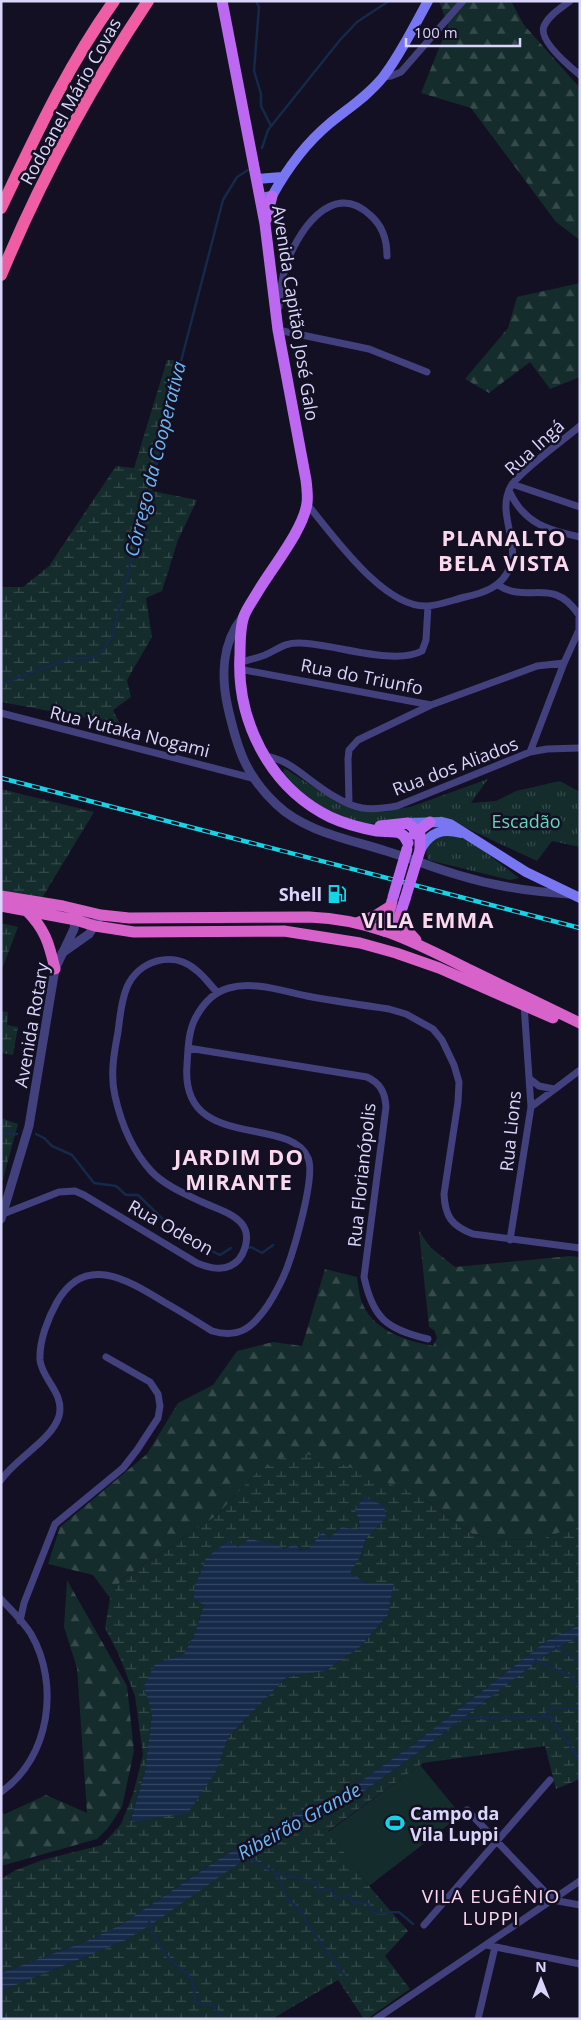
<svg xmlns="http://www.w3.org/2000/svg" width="581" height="2020" viewBox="0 0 581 2020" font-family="'Open Sans',sans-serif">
<defs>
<pattern id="forest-firs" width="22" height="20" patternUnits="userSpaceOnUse" patternTransform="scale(1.25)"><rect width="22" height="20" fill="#142c2b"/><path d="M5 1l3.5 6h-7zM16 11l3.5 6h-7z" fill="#364a4b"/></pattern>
<pattern id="wetland-marsh" width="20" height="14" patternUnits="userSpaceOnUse" patternTransform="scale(1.25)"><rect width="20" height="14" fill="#142c2b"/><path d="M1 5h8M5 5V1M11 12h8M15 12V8" fill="none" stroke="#364a4b"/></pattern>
<pattern id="park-tufts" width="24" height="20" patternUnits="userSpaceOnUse" patternTransform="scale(1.25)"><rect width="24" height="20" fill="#142c2b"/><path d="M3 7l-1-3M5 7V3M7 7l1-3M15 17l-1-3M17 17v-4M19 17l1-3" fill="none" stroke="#364a4b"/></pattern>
<pattern id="water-rules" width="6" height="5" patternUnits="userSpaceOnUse" patternTransform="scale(1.25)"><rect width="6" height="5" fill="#152948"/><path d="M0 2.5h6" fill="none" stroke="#364763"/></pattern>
</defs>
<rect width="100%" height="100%" fill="#131023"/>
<path fill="#142c2b" d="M420 1765 461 1815 369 1886 328 1832Z"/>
<path fill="url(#forest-firs)" d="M439 1H511L524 25 580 88V240L556 222 471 108 421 93 448 26Z
M580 283V377L550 389 530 362 489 393 465 379 508 328 517 297Z
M419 1231 430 1247 455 1267 570 1256 580 1257V1525L542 1539 499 1540 472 1534 424 1498 257 1472 216 1516 122 1579 110 1598 93 1575 48 1564 60 1527 147 1454 178 1403 213 1385 237 1351 273 1342 302 1346 325 1269 357 1277C358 1284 359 1293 361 1300 372 1331 405 1340 433 1346L437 1338 434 1330 429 1327Z
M67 1580 127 1686 134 1751 122 1807 108 1828 97 1839 1 1866V1812L5 1814 46 1795 87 1813 77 1668 64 1627Z"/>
<path fill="url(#wetland-marsh)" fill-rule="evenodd" d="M167 360H182L152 491 197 500 178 540 162 591 146 598 152 637 127 680 131 697 113 710 120 724 1 702V587H23L49 566 116 466 134 468Z
M1 789 94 812 42 898 1 891Z
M1 923 18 927 1 972Z
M1 1011 8 1012 7 1025 18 1027 13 1055 1 1053Z
M1 1118 18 1124 1 1186Z
M295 1451 337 1462 424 1498 472 1534 499 1540 542 1539 580 1525V1625L549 1639 411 1746 355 1785 289 1818 222 1857 122 1924 92 1939 1 1973V1879L14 1871 42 1860 102 1845 121 1824 133 1794 143 1755 135 1696 118 1653 105 1628 110 1598 122 1579 216 1516 257 1472ZM355 1509 385 1518 366 1538 360 1557 349 1573 367 1583H394L388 1615 359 1648 325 1671 287 1677 228 1737 217 1770 130 1821 145 1771 152 1713 155 1664 184 1654 195 1633 204 1605 275 1544 285 1549 308 1550 323 1532 327 1539 358 1530 360 1525Z
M580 1636V1779L556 1789 545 1746 423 1763 328 1831 369 1886 408 1931 385 1956 410 1989 367 2019H364L338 1980 272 2019H1V1991L122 1942 284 1832 360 1794 416 1754 547 1654Z"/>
<path fill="url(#park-tufts)" d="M284 768 340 804 359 811 385 812 413 806 488 779 471 803 496 801 516 791 560 781 580 792V847L552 841 537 861 445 818 367 824 338 818 293 788 283 774Z
M444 835 460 836 472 842 519 878 510 880 428 860 426 850 431 841Z"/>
<path fill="url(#water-rules)" d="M365 1497 384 1506 386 1518 366 1538 360 1557 350 1573 367 1583H394L388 1615 359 1648 325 1671 287 1677 228 1737 217 1770 188 1813 130 1822 145 1771 152 1713 144 1686 155 1664 184 1654 195 1633 204 1605 194 1599V1588L207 1557 228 1541 238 1547 249 1539 275 1544 285 1549 296 1543 299 1550H308L323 1531 328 1539 342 1527 358 1530 360 1525 355 1509Z
M580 1625V1636L547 1654 416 1754 360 1794 284 1832 152 1924 122 1942 1 1991V1973L92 1939 122 1924 222 1857 289 1818 355 1785 411 1746 549 1639Z"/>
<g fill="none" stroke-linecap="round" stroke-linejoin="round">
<path stroke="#152948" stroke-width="2.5" d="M256 1 259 7 254 71 261 94V106L271 126
M262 148 268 130 340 40 357 22 389 1
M1 684 68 659 95 657 101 652 112 637 173 394 175 377 180 365 223 200 237 177 248 170
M1 1133 17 1134
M36 1134 44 1138 52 1146 72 1155 94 1183 116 1186 126 1195H138L173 1229 196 1237 212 1251 220 1255 231 1248
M248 1248 251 1247 262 1253 273 1245
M556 1647 580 1662
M535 1660 570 1676 580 1688
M542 1717 553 1708 580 1709
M460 1718 551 1717 578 1759
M245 1856 276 1873 288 1899 303 1914 307 1924 344 1975
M276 1873 318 1883V1892L331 1889 335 1898 350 1895 353 1903H367L373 1913 399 1912 413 1924
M149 1922C154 1935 159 1947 168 1957 184 1976 196 1970 194 2002L214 2006 222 2019"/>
<path stroke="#42407d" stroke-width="7" d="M570 1C561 8 549 15 544 26 538 40 569 66 580 75
M383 77 391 76 401 72 463 1
M279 307C280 295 281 281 285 269 295 235 331 178 370 215 382 225 387 240 387 256
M278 330 369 349 427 372
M512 484 580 507
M509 490C523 523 547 530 580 537
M307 504C333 535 384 609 428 606 440 605 453 600 465 597 484 593 502 587 510 567 520 541 496 513 511 486 521 470 564 440 580 426
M498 585C529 605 552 575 579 615V630L564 663 530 752
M239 663C248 660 257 658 265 655 279 649 284 642 301 643 334 644 394 666 422 651L426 640 428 606
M239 669 431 705 537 666 564 663
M1 713 252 778
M265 756C282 759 292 766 305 776 321 788 343 805 362 808 374 810 386 808 397 806L530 752 547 749 580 748
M349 804 348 759 349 750 358 740 431 705
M188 1048 367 1077C380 1083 385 1092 386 1107L364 1277C373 1319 387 1329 428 1339
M530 1079 539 1086 554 1089
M531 1107 580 1070
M3 1214 59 1192 75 1191 84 1195 197 1263C207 1267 219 1271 230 1266 244 1260 252 1237 242 1224 233 1213 215 1208 202 1202 185 1194 164 1185 151 1171 132 1150 121 1123 115 1096 110 1075 114 1053 118 1032 120 1017 121 1001 127 987 139 960 173 950 196 970 204 976 210 985 217 992
M510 1240 531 1107 524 1004
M1 1480C16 1458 52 1440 59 1416 65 1393 42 1380 40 1360 39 1341 48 1318 57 1302 85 1253 128 1280 164 1302 180 1311 196 1321 212 1331 240 1339 253 1327 268 1305 275 1294 282 1281 287 1268 294 1249 316 1176 308 1158 290 1114 180 1153 187 1065 188 1050 188 1031 196 1017 203 1004 214 992 229 988 254 981 282 991 307 996 334 1001 362 1005 389 1009L406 1014 433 1029 442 1040 454 1065 459 1082 458 1102 444 1194C445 1217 452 1226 473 1234L580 1248
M1 1599C11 1610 23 1621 31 1634 60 1684 50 1758 1 1792
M20 1621 24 1603 55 1524 123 1468 137 1450 158 1418 160 1406 158 1394 150 1382 106 1357
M467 1810 546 1893 558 1901 580 1905
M424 1925 550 1780
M486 1945 580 1964
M376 2019 580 1881
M478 2019 495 1947"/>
<path stroke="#42407d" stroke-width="9" d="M242 618C222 643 221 677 228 708 237 747 245 775 276 804 305 832 349 839 386 851 410 858 433 868 458 875 494 886 531 892 569 894
M62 953 89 934 101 915
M1 1219 29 1126 55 969 74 929 76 915"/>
<path stroke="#7976f2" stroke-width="10" d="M257 179 282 177
M266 197 272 196C287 169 305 144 329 124 347 109 368 96 383 77 401 54 414 26 428 1
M408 823 442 822 450 824 526 872 580 898
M422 847C431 832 443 828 461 833"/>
<path stroke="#bc68f0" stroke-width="11" d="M222 1 265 224 278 330 306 480C307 488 308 496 307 503 304 529 271 569 257 593 253 600 247 608 244 616 240 627 240 642 240 654 236 720 269 787 330 817 345 824 361 828 377 831 385 832 392 831 400 833L404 836 408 843
M266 220 272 196
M380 826 408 823 420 834V850
M414 834 430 822
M384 931 392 901
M394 933 405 899"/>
<path stroke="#d662ca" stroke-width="11" d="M1 896 63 906 101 915 129 918 309 917C372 919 416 943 470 970 507 988 543 1005 580 1023
M1 906 76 920 95 926 134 932 284 931 360 943 396 953 439 968 553 1018
M26 910C45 929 49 943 55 969
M400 916 406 929 416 940
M357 923 375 916 391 906"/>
<path stroke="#ef5da4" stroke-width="12" d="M1 208C35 137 68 65 114 1
M1 275C41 179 90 88 148 1"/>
<g stroke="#17d3e6" stroke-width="4.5">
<path id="rail" d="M1 778 580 928"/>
</g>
<use href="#rail" stroke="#131023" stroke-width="2.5" stroke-dasharray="8" stroke-linecap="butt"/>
<path stroke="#bc68f0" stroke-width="11" d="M393 897 407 849
M405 899 420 850"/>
</g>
<defs>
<g id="fuel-bare" transform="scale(1.5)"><path d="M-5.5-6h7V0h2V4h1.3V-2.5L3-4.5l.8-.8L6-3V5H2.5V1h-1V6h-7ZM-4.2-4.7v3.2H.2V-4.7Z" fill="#17d3e6" stroke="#131023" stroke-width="2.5" paint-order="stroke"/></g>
<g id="stadium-bare" transform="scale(1.5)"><path d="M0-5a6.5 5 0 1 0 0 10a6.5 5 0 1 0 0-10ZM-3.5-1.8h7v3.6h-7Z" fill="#17d3e6" stroke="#131023" stroke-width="2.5" paint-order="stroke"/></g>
</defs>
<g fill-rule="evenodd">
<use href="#fuel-bare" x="337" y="894"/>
<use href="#stadium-bare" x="395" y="1823"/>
</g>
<g text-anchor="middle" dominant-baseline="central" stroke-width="5" stroke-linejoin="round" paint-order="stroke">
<g font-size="18" fill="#dad6fb" stroke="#131023">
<text transform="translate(70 101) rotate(-61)">Rodoanel Mário Covas</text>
<text transform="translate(296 313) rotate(81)">Avenida Capitão José Galo</text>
<text transform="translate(534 447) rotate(-42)">Rua Ingá</text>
<text transform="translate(362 676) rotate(11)">Rua do Triunfo</text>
<text transform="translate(130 731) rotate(14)">Rua Yutaka Nogami</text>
<text transform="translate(455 766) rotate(-21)">Rua dos Aliados</text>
<text transform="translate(31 1025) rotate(-80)">Avenida Rotary</text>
<text transform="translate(510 1131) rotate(-84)">Rua Lions</text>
<text transform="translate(361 1175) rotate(-84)">Rua Florianópolis</text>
<text transform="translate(171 1227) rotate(29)">Rua Odeon</text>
</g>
<g font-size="18" fill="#69d4b9" stroke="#131023">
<text x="526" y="821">Escadão</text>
</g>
<g font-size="18" font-weight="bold" fill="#dad6fb" stroke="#131023" text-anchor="end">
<text x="322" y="894">Shell</text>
<text x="410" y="1813" text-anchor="start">Campo da<tspan x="410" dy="21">Vila Luppi</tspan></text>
</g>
<g font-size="19" font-style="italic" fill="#6eb5f1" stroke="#131023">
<text transform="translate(155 459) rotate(-76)">Córrego da Cooperativa</text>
<text transform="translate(299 1821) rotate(-29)">Ribeirão Grande</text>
</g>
<g font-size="19" letter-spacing="1" fill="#fbd8ee" stroke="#131023">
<text x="491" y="1896">VILA EUGÊNIO<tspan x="491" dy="22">LUPPI</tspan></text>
</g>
<g font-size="22" font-weight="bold" letter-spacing="1" fill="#fbd8ee" stroke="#131023">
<text x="504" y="537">PLANALTO<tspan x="504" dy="25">BELA VISTA</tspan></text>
<text x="428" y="919">VILA EMMA</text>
<text x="239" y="1156">JARDIM DO<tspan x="239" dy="25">MIRANTE</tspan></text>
</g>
</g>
<rect width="581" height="2020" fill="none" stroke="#dad6fb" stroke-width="5"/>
<g transform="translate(541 1980)" stroke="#131023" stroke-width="4" paint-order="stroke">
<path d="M0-4L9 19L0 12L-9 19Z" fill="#dad6fb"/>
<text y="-8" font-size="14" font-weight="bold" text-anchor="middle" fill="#dad6fb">N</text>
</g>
<path d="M406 38v8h114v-8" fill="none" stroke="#dad6fb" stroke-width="2.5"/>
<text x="414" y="38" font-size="15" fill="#dad6fb" stroke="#131023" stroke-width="4" paint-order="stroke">100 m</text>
</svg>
